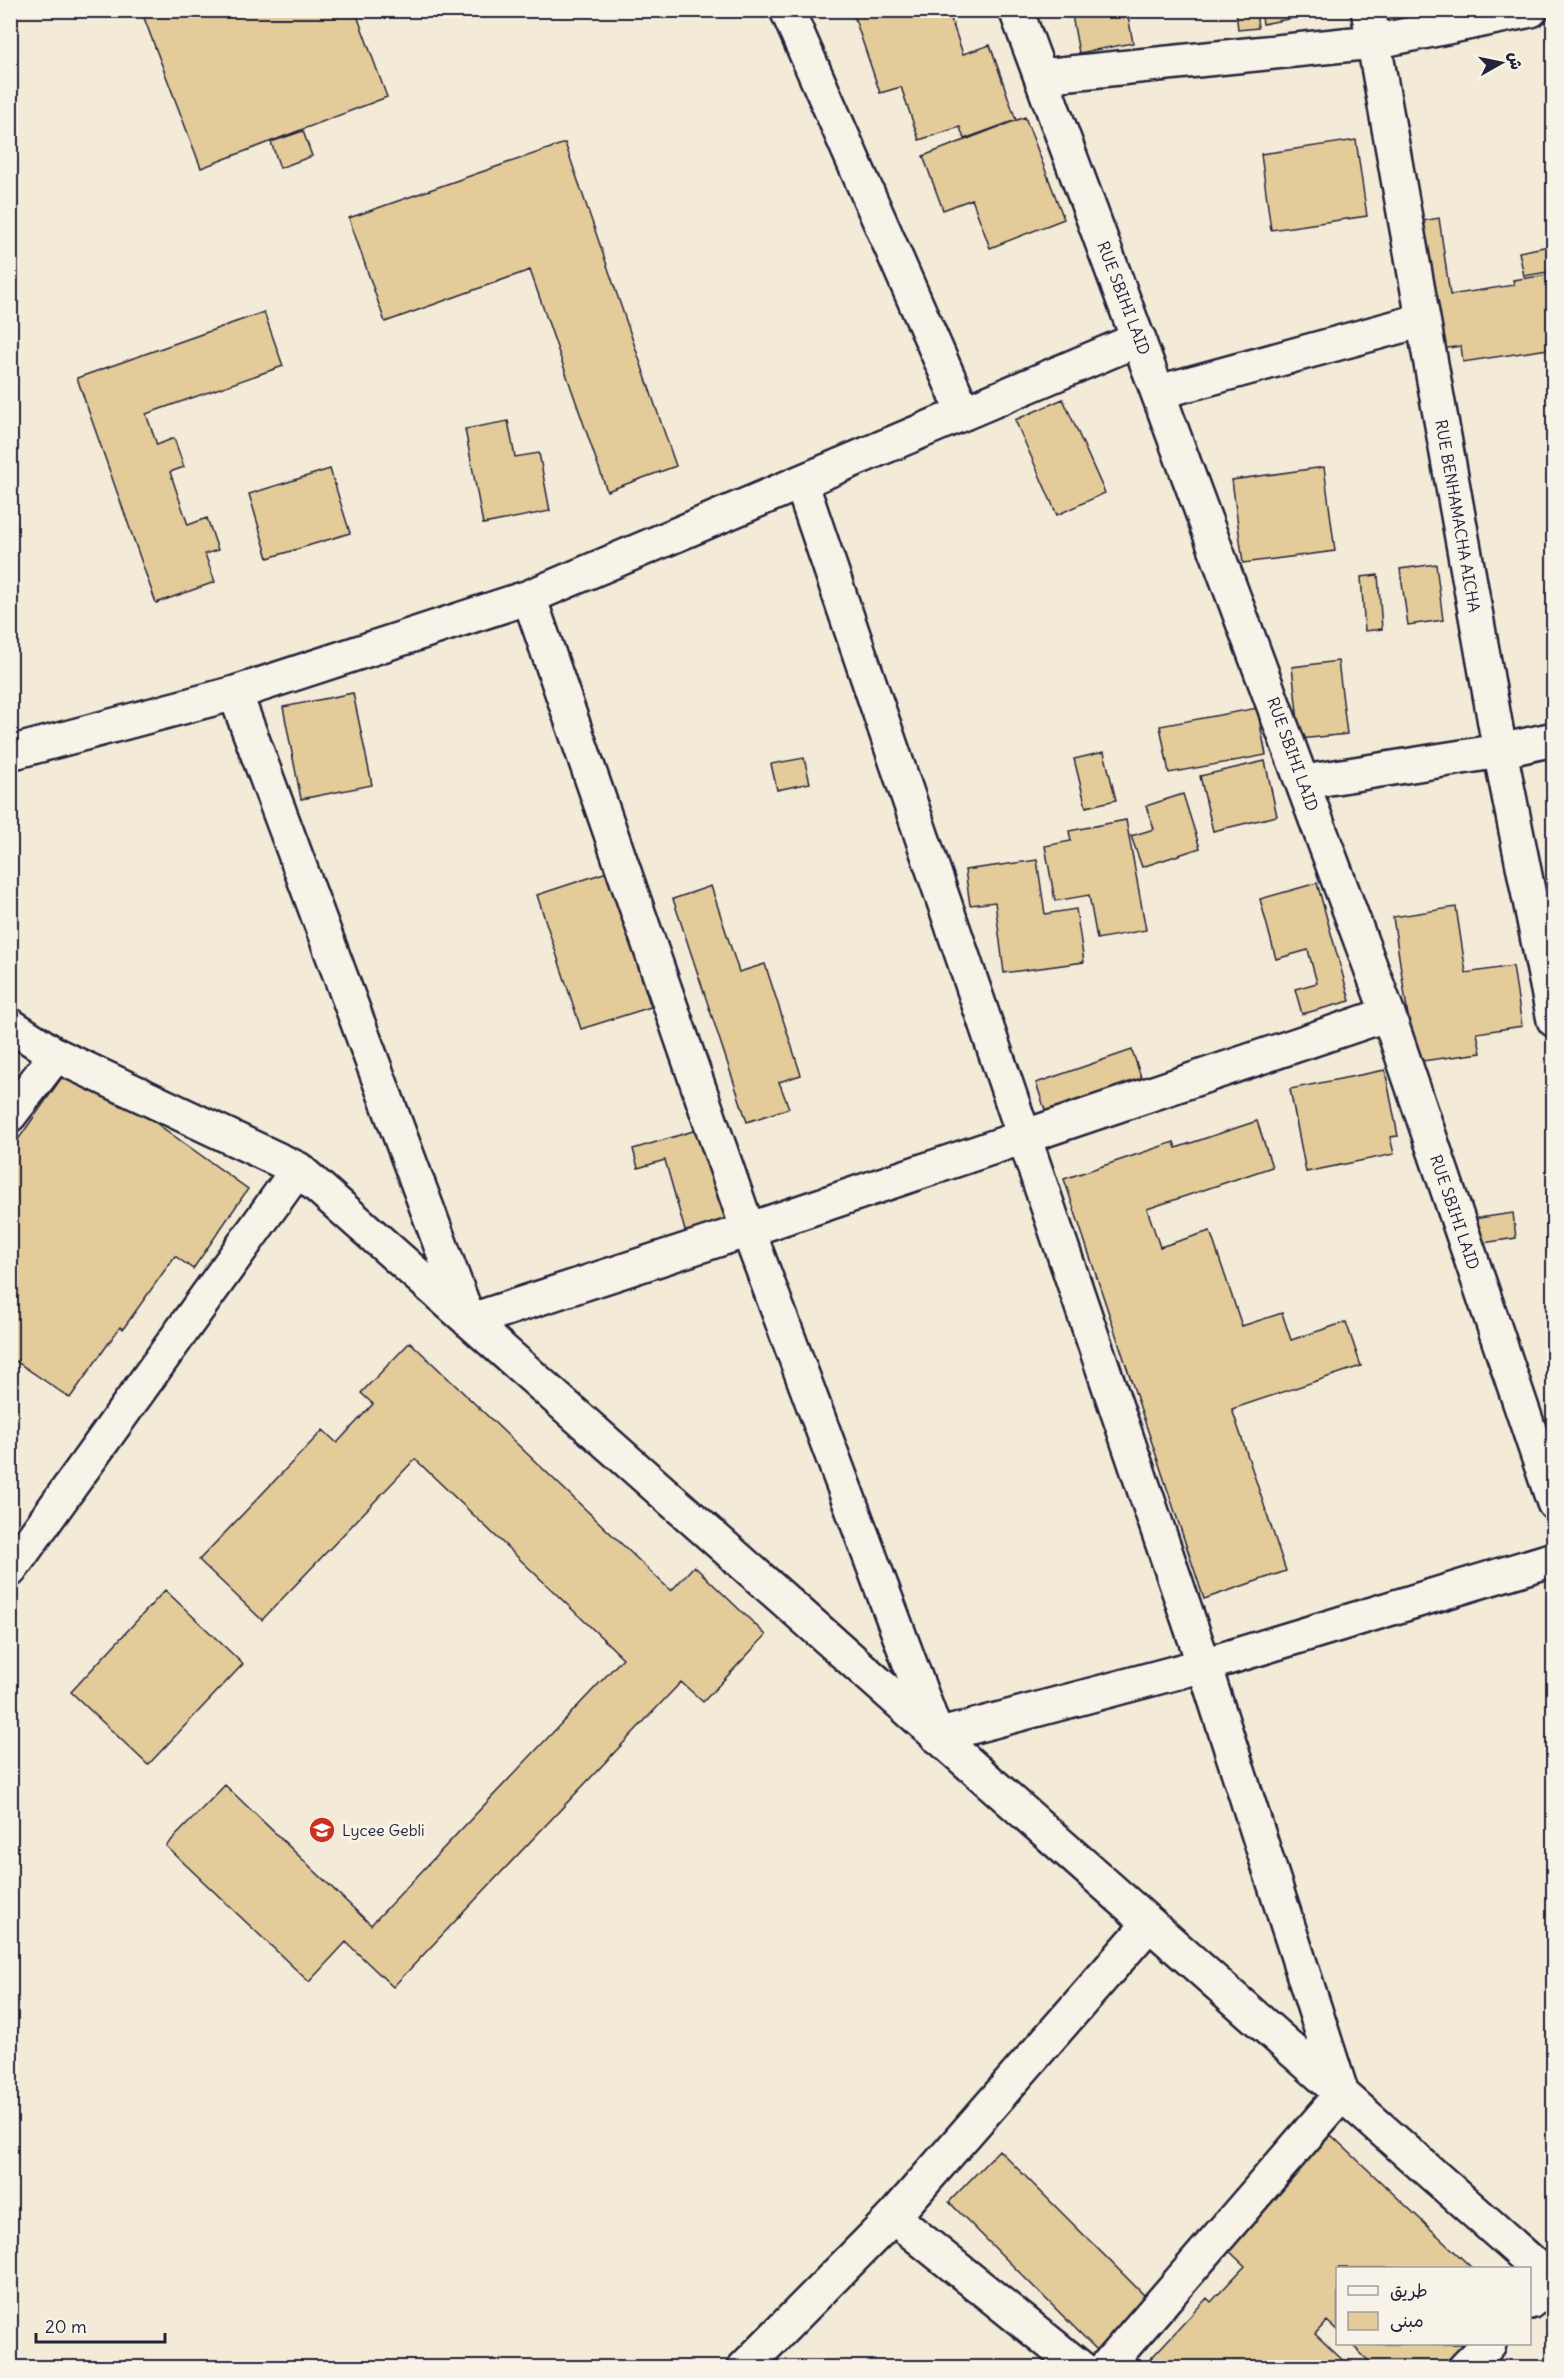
<svg xmlns="http://www.w3.org/2000/svg" width="1564" height="2378" viewBox="0 0 1564 2378" font-family="Delius,'Playpen Sans Arabic',sans-serif">
<rect width="100%" height="100%" fill="#f3ebd8"/>
<filter id="ink" filterUnits="userSpaceOnUse"><feTurbulence type="fractalNoise" baseFrequency=".0167" numOctaves="2"/><feDisplacementMap in="SourceGraphic" scale="12" xChannelSelector="R" yChannelSelector="G"/><feConvolveMatrix kernelMatrix="1 2 1 2 8 2 1 2 1" color-interpolation-filters="sRGB"/></filter>
<g filter="url(#ink)">
<path fill="#e4cb9a" stroke="#22223b" stroke-width="1.5" d="M141 10H355L387 97 201 168Z
M852 10H948L963 54 990 45 1016 120 964 139 960 127 919 140 901 87 880 93Z
M1071 10H1127L1133 43 1079 53Z
M1236 10H1256L1258 28 1238 30Z
M1261 10H1334L1263 24Z
M1025 117 1064 219 990 248 972 199 943 210 923 156Z
M303 131 312 156 280 168 271 142Z
M1356 140 1367 216 1271 230 1261 154Z
M565 143 676 466 607 491 530 270 385 322 349 218Z
M1439 218 1450 295 1514 285 1513 280 1554 274V348L1463 362 1461 346 1442 349 1422 221Z
M1554 245V271L1524 276 1519 252Z
M264 312 283 366 146 414 157 445 174 438 184 467 170 472 188 525 207 518 218 550 205 554 215 582 156 603 77 378Z
M1063 399 1105 493 1057 515 1015 420Z
M508 421 515 457 539 453 550 511 483 524 465 429Z
M1324 467 1335 551 1243 563 1232 480Z
M330 469 350 533 268 558 249 494Z
M1436 564 1443 620 1408 625 1400 569Z
M1378 575 1382 629 1365 631 1361 577Z
M1338 661 1347 734 1300 739 1292 667Z
M353 693 372 785 301 799 283 707Z
M1257 708 1266 755 1169 773 1160 726Z
M1104 752 1116 800 1086 807 1074 759Z
M804 758 810 783 777 790 771 764Z
M1265 761 1277 816 1213 831 1200 776Z
M1183 794 1200 848 1142 867 1131 836 1154 829 1146 806Z
M1126 820 1146 930 1097 939 1089 895 1055 901 1045 846 1071 841 1069 831Z
M1037 860 1045 914 1076 909 1084 962 1004 973 995 902 970 905 965 870Z
M607 872 651 1007 581 1029 537 895Z
M1317 883 1350 1001 1302 1014 1295 989 1317 983 1308 950 1276 959 1260 899Z
M711 886 739 972 765 964 801 1075 779 1082 789 1108 747 1122 673 899Z
M1456 907 1466 973 1513 966 1522 1026 1477 1033 1481 1053 1415 1062 1393 917Z
M1132 1050 1148 1098 1052 1131 1036 1083Z
M72 1063 248 1189 193 1269 175 1256 123 1329 120 1327 70 1398 10 1357V1151Z
M1385 1070 1398 1136 1390 1137 1394 1154 1306 1172 1290 1089Z
M1257 1121 1272 1167 1147 1209 1160 1247 1210 1231 1242 1326 1282 1313 1291 1340 1346 1322 1361 1366 1232 1409 1286 1571 1204 1599 1064 1179 1174 1142 1176 1148Z
M700 1129 727 1226 687 1238 665 1160 638 1168 633 1149Z
M1513 1213 1516 1238 1476 1244 1472 1219Z
M410 1342 671 1591 694 1566 766 1635 703 1702 681 1682 393 1987 346 1942 309 1982 166 1846 225 1785 371 1925 623 1658 415 1459 262 1620 199 1560 323 1430 337 1443 373 1404 361 1393Z
M165 1590 243 1664 148 1765 71 1692Z
M1331 2135 1472 2268H1338V2331L1327 2321 1315 2334 1351 2368H1142L1207 2298 1211 2302 1245 2266 1225 2247Z
M999 2150 1147 2298 1097 2350 949 2202Z
M1548 2189H1554V2240H1550Z
M1351 2344H1471L1449 2368H1376Z"/>
<g fill="none" stroke-linecap="round" stroke-linejoin="round">
<g stroke="#22223b" stroke-width="38">
<path id="minor" d="M787 10 964 413
M1016 10 1388 1014 1554 1503
M1368 10 1500 751 1554 1020
M1041 76 1373 42 1531 10
M1159 392 1423 320
M801 482 1204 1665 1342 2094 1105 2368
M529 597 748 1230 937 1736 1204 1665 1554 1559
M235 693 469 1321 748 1230 1388 1014
M10 753 235 693 529 597 1139 339
M1304 782 1500 751 1554 739
M10 1025 56 1055 298 1169 1554 2282
M10 1115 56 1055
M10 1570 298 1169
M893 2217 1081 2368
M1530 2302 1551 2280
M744 2368 893 2217 1149 1924
M1465 2368 1489 2344"/>
</g>
<use href="#minor" stroke="#f7f3e8" stroke-width="33"/>
</g>
</g>
<defs>
<g id="school-disc" transform="scale(1.35)"><circle r="9.5" fill="#c8321e" stroke="#f7f3e8"/><path d="M0-5L7-2L0 1L-7-2ZM-4 1L0 2.5L4 1V4Q0 6-4 4Z" fill="#fff"/></g>
</defs>
<g fill-rule="evenodd">
<use href="#school-disc" x="322" y="1830"/>
</g>
<g text-anchor="middle" dominant-baseline="central" stroke-width="6" stroke-linejoin="round" paint-order="stroke">
<g font-size="16" fill="#22223b" stroke="#f7f3e8">
<text transform="translate(1124 298) rotate(69)">RUE SBIHI LAID</text>
<text transform="translate(1458 516) rotate(80)">RUE BENHAMACHA AICHA</text>
<text transform="translate(1293 754) rotate(70)">RUE SBIHI LAID</text>
<text transform="translate(1455 1212) rotate(71)">RUE SBIHI LAID</text>
</g>
<g font-size="16" fill="#22223b" stroke="#f7f3e8" text-anchor="start">
<text x="342" y="1830">Lycee Gebli</text>
</g>
</g>
<rect width="1564" height="2378" fill="none" stroke="#f7f3e8" stroke-width="36"/>
<rect x="18" y="18" width="1528" height="2342" fill="none" stroke="#22223b" stroke-width="2" filter="url(#ink)"/>
<rect x="1336" y="2267" width="195" height="78" fill="#f7f3e8" stroke="#a29fa3" stroke-width="1.5"/>
<rect x="1348" y="2286" width="30" height="9" fill="#f7f3e8" stroke="#a29fa3" stroke-width="1.5"/>
<text x="1390" y="2297" font-size="18" fill="#22223b">طريق</text>
<rect x="1348" y="2312" width="30" height="18" fill="#e4cb9a" stroke="#a29fa3" stroke-width="1.5"/>
<text x="1390" y="2327" font-size="18" fill="#22223b">مبنى</text>
<g transform="translate(1501 63) rotate(81)" stroke="#f7f3e8" stroke-width="4.5" paint-order="stroke">
<path d="M0-4.5L10 22L0 15L-10 22Z" fill="#22223b"/>
<text y="-9" font-size="16" font-weight="bold" text-anchor="middle" fill="#22223b">ش</text>
</g>
<path d="M36 2333v9h129v-9" fill="none" stroke="#22223b" stroke-width="3"/>
<text x="45" y="2333" font-size="18" fill="#22223b" stroke="#f7f3e8" stroke-width="4.5" paint-order="stroke">20 m</text>
</svg>
